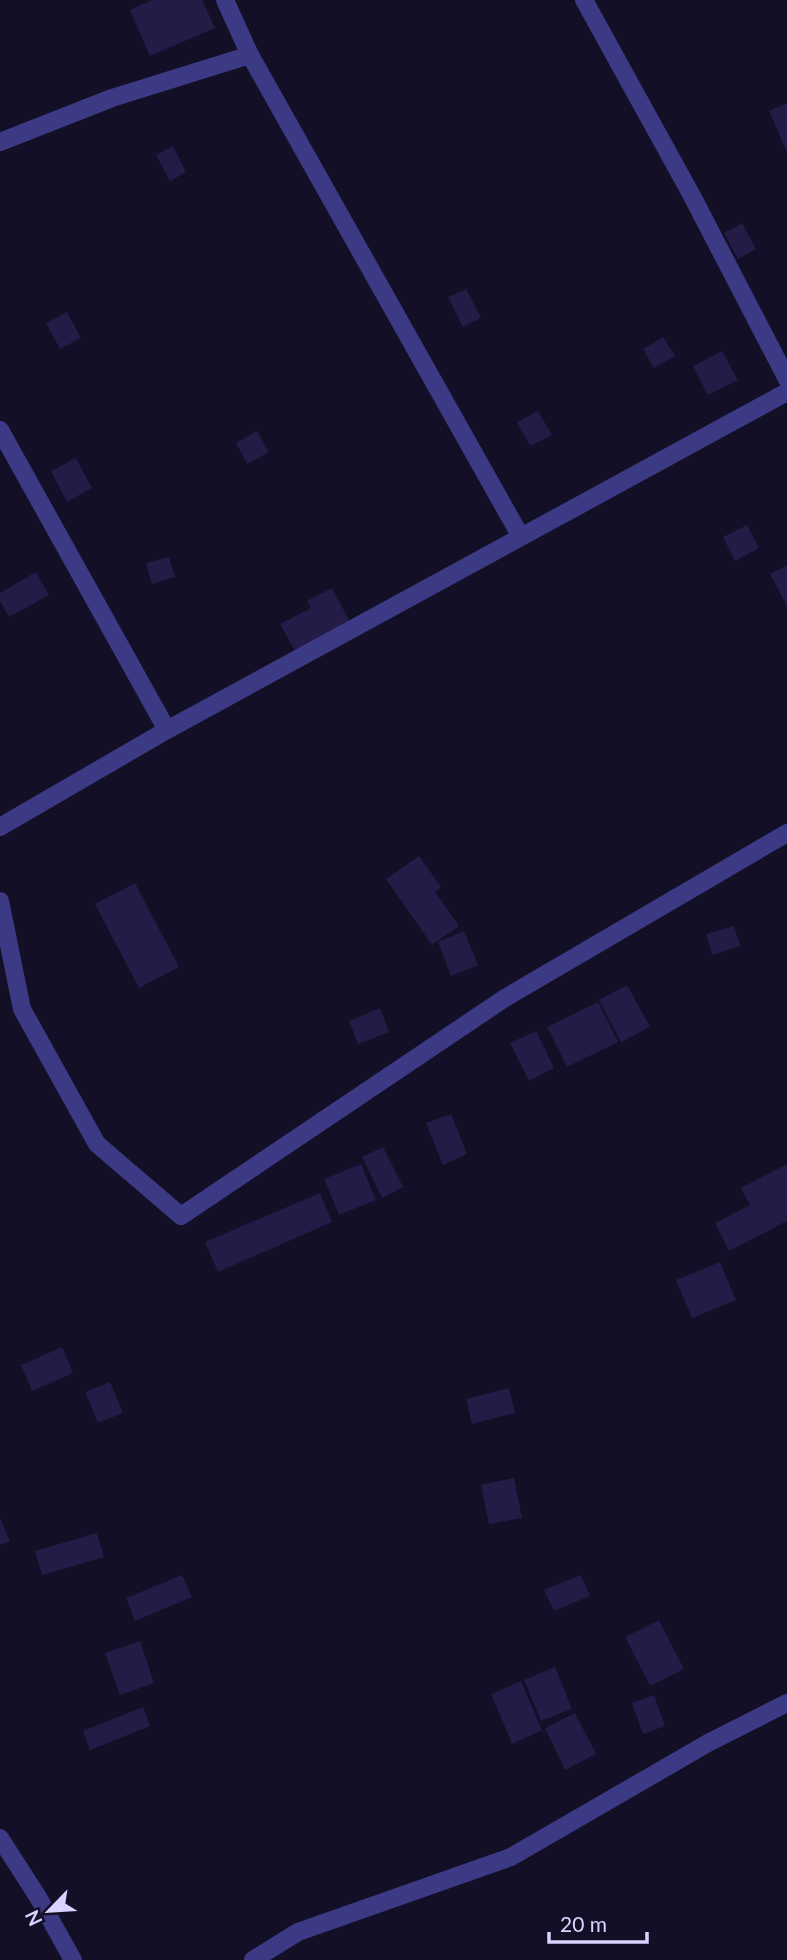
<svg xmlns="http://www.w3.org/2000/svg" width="787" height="1960" viewBox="0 0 787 1960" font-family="Lato,sans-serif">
<rect width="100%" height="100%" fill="#130f26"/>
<path fill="#241b47" d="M152 0H202L215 28 150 56 130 10Z
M787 103V152L769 111Z
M173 146 186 172 170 181 156 155Z
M742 223 756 249 738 259 724 233Z
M466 289 481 318 463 327 448 297Z
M67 312 81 338 60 349 46 323Z
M663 337 675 356 654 368 643 349Z
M722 351 738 380 708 395 693 366Z
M538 411 552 435 530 446 517 422Z
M257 431 269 452 247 464 236 443Z
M76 458 92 488 67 502 51 471Z
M747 525 759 548 735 561 723 537Z
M169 557 175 577 152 584 146 563Z
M787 565V606L770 574Z
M36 572 49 595 9 617 0 601V593Z
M332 588 357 635 302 664 280 624 311 608 307 601Z
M419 856 441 887 435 892 459 926 432 945 386 879Z
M135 883 179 967 139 988 95 904Z
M734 926 740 946 712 955 706 934Z
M464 931 478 965 451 976 438 942Z
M627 985 650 1027 621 1042 599 1000Z
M598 1002 618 1042 567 1067 547 1027Z
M380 1008 389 1032 358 1044 349 1021Z
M536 1031 554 1068 529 1081 510 1043Z
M451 1114 467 1154 443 1165 426 1123Z
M383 1147 403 1187 382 1198 362 1157Z
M361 1164 376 1200 339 1215 324 1179Z
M787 1164V1221L729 1251 715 1223 750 1205 741 1188Z
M320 1193 332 1222 218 1272 205 1242Z
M720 1262 736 1300 692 1318 676 1280Z
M62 1347 73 1373 32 1391 21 1365Z
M110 1382 123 1413 98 1423 85 1392Z
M509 1388 515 1413 472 1424 466 1399Z
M514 1478 522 1518 489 1524 481 1485Z
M0 1518 10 1541 0 1545Z
M97 1533 104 1557 42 1575 35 1551Z
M182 1575 192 1597 135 1621 126 1598Z
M581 1575 590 1596 554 1611 544 1590Z
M659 1620 684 1669 650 1686 625 1637Z
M140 1641 154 1683 120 1695 105 1653Z
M555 1667 572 1709 541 1721 524 1680Z
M521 1681 542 1730 512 1744 491 1694Z
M654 1695 665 1726 643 1734 632 1703Z
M143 1707 150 1726 90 1750 83 1731Z
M575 1713 596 1754 565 1770 545 1728Z"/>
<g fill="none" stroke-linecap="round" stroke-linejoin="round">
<path stroke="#3d3a85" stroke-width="18" d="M225 0 250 55 521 537
M584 0 691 194 787 379
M0 142 112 98 250 55
M0 430 167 730
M0 827 167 730 787 392
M0 901 22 1009 97 1144 181 1216 505 998 787 833
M0 1838 38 1897 73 1960
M253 1960 298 1932 511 1857 708 1743 787 1703"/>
</g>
<g transform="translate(49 1911) rotate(245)" stroke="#130f26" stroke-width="5" paint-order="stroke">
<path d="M0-5L12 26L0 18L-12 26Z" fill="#d9d4ff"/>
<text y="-10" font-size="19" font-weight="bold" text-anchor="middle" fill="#d9d4ff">N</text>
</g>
<path d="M549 1932v10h98v-10" fill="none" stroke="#d9d4ff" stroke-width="3.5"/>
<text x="560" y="1932" font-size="21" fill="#d9d4ff" stroke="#130f26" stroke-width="5" paint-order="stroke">20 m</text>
</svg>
